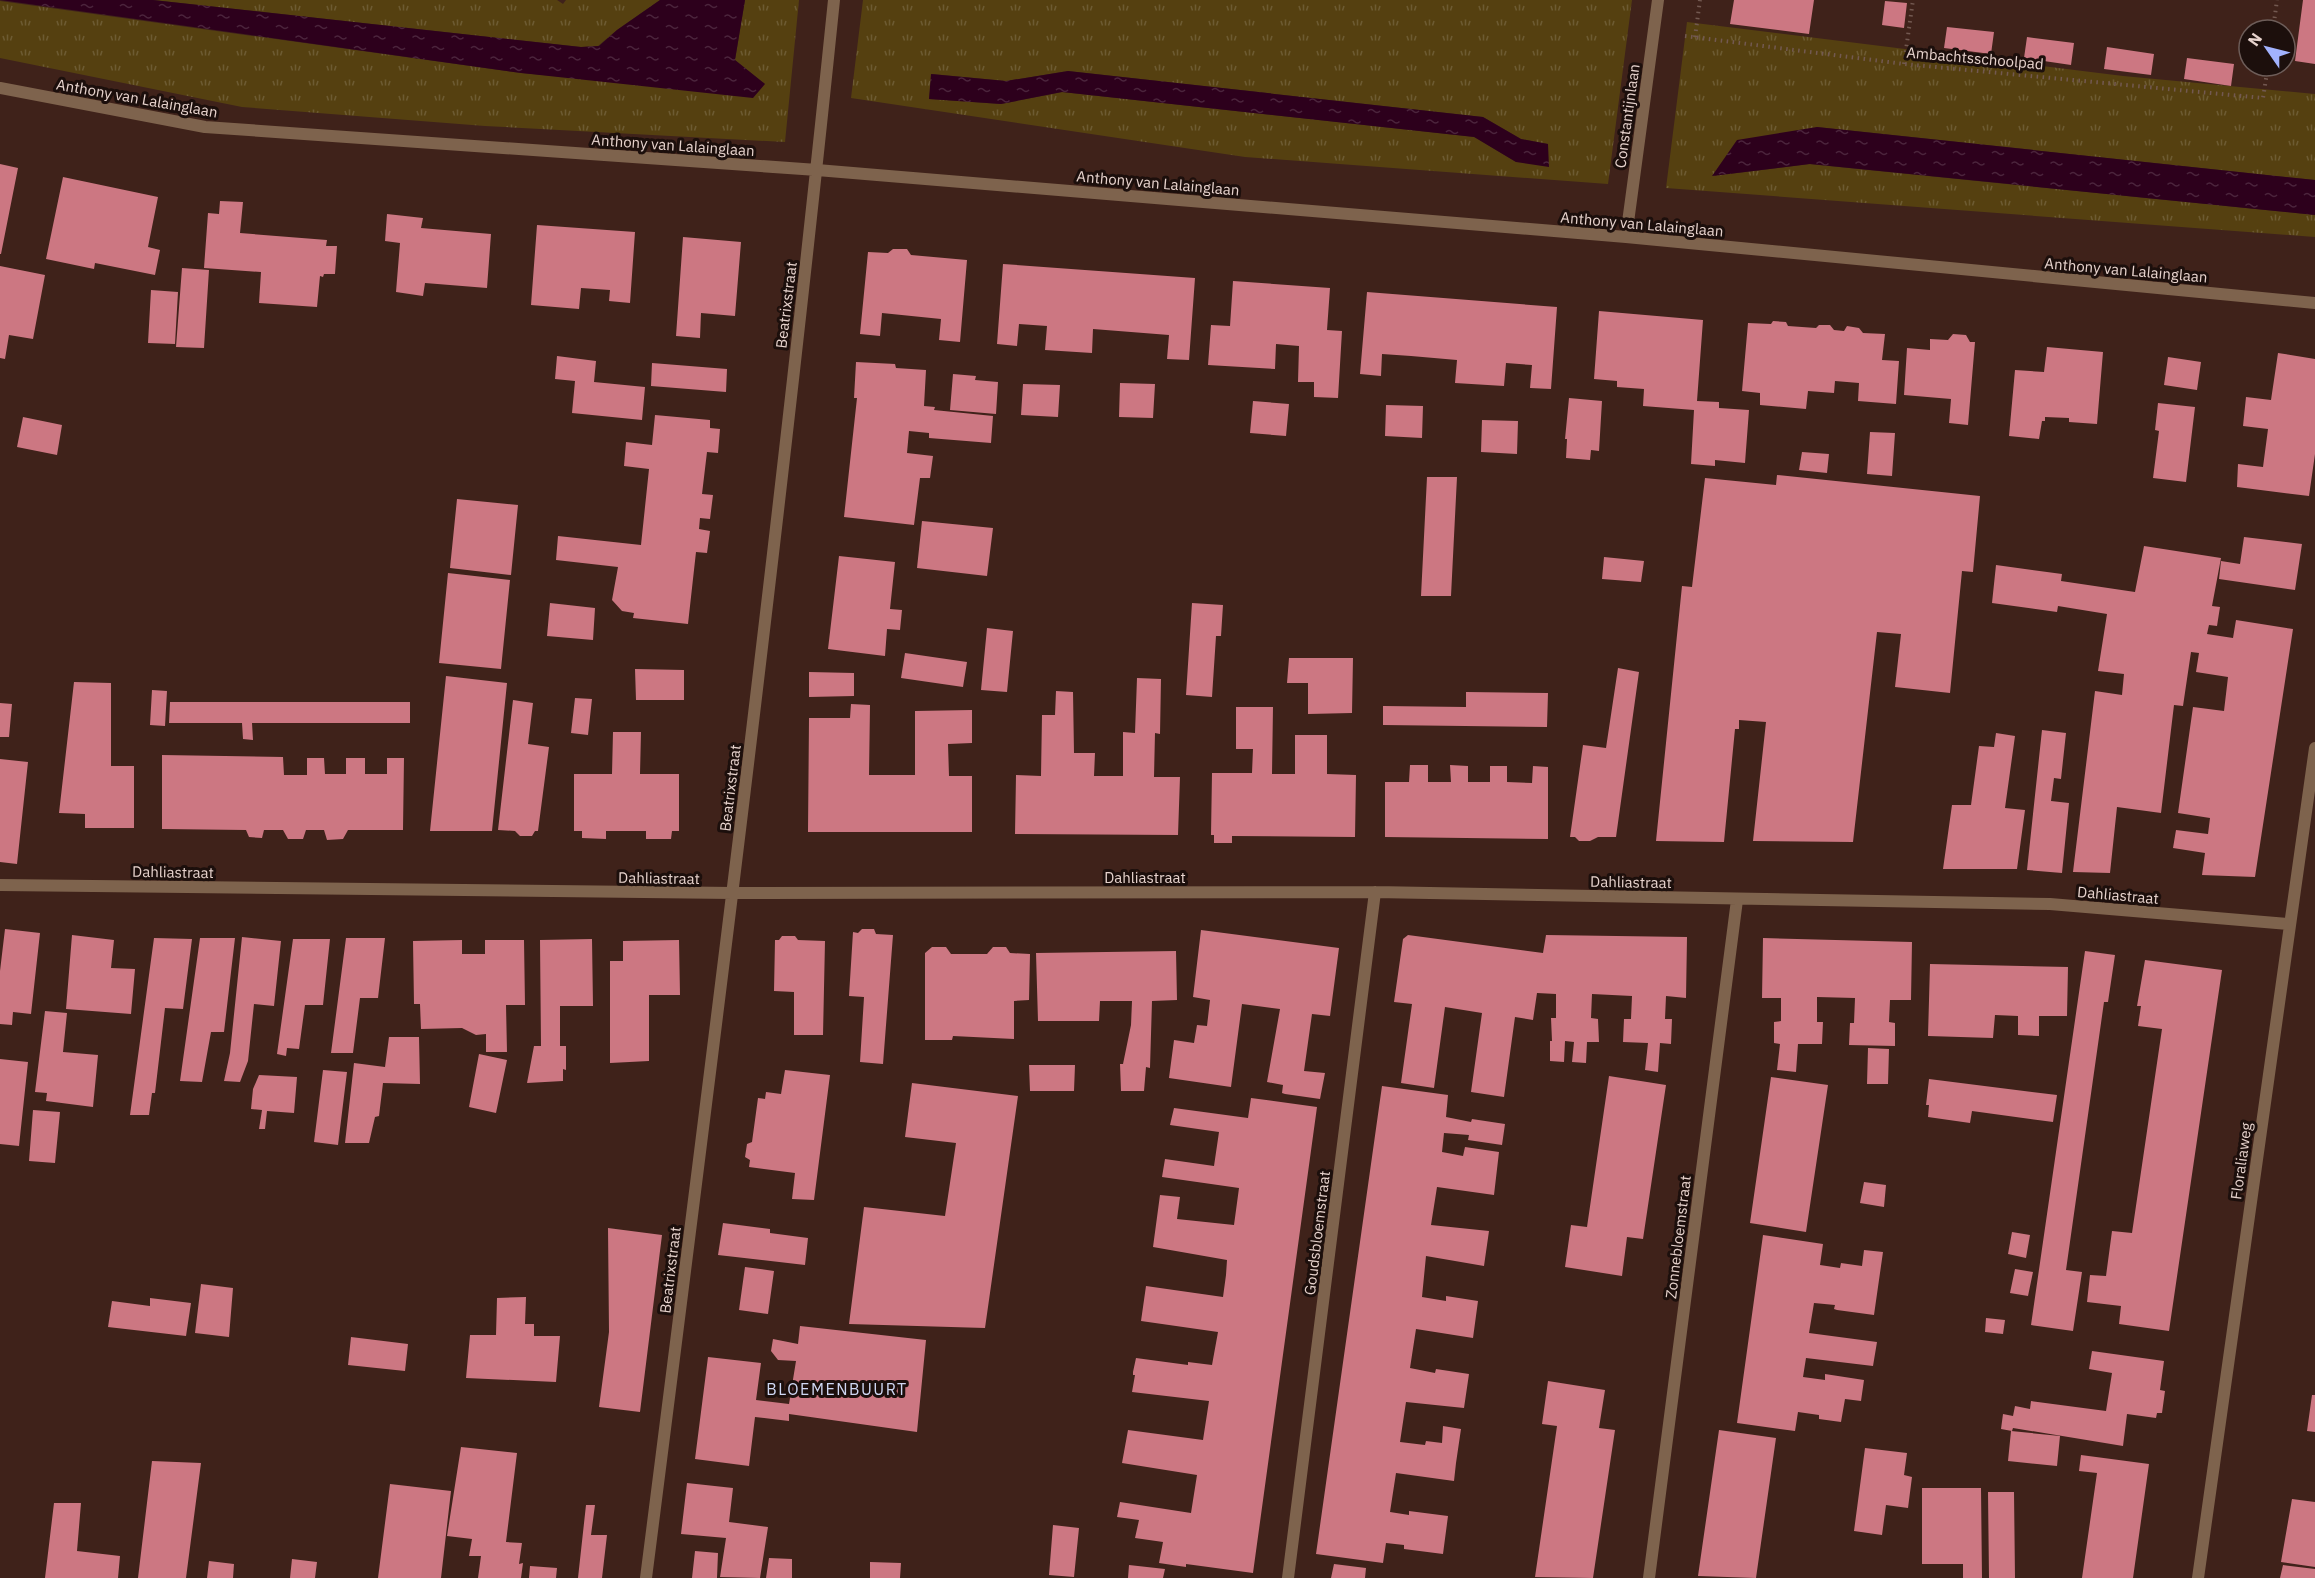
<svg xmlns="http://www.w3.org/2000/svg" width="2315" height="1578" viewBox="0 0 2315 1578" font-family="'IBM Plex Sans',sans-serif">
<defs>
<pattern id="grass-tufts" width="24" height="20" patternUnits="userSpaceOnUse" patternTransform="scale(1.5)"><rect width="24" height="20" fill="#554010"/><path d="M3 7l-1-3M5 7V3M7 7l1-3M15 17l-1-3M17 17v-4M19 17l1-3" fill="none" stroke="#6d5b32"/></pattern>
<pattern id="water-ripples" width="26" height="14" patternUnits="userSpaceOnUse" patternTransform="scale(1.5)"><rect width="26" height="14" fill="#2d001c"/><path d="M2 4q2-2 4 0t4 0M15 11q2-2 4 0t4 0" fill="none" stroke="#4b243c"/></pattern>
</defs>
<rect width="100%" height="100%" fill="#3f221a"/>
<path fill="url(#grass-tufts)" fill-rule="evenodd" d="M153 0H557L563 4 566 0H660L617 30 598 46 581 47Z
M745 0H799L785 142 485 126 242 107 0 58V1L521 73 621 82 765 84 735 60Z
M863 0H1632L1608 184 1245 157 851 98ZM1068 71 1483 117 1521 139 1548 144 1516 162 1475 137 1062 92 1001 104 929 99 932 74 1006 81Z
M1687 22 2123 76 2315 94V180L1817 127 1713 176 1809 164 2315 215V237L1666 188Z"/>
<path fill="url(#water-ripples)" d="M0 0H153L581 47 599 46 617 30 660 0H745L735 60 765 84 753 98 521 73Z
M1068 71 1483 117 1521 139 1548 144 1549 167 1516 162 1474 137 1062 92 1001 104 929 99 931 74 1006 81Z
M1817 127 2315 180V215L1810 164 1712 176 1737 140Z"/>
<path fill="#cc7782" d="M1734 0H1814L1809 34 1730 24Z
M2303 0H2315V64L2295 61Z
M1885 1 1907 3 1904 28 1882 25Z
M1947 27 1994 32 1991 54 1944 48Z
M2027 37 2074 43 2071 65 2024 58Z
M2107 47 2154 54 2151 75 2104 69Z
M2187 58 2234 64 2231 86 2184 79Z
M0 164 18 168 1 254H0Z
M63 177 158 197 148 247 160 250 155 275 95 263 94 269 46 259Z
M220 201 243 202 240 233 327 240 326 246H337L335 274H324L323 277 320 276 317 307 259 303 261 272 204 268 208 213 219 214Z
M387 214 423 218 421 228 491 234 487 288 425 283 423 296 396 292 400 243 385 241Z
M537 225 635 232 630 303 609 301 610 290 581 288 579 309 531 305Z
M683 237 741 242 735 316 701 313 700 338 676 336Z
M893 249H907L911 255 967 260 960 342 939 340 941 319 882 313 880 336 860 334 868 252 888 253Z
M1003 264 1195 278 1189 360 1167 359 1169 335 1093 329 1092 353 1045 350 1047 326 1019 324 1017 346 997 344Z
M0 266 45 275 33 339 9 335 5 359 0 358Z
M182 268 209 270 204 348 176 347Z
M1233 281 1330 288 1327 330 1342 331 1338 398 1314 397V382H1298L1299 346 1276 344 1275 369 1208 365 1211 325 1230 326Z
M151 290 178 292 175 344 148 343Z
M1367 292 1557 307 1551 389 1530 388 1532 365 1506 363 1504 386 1455 383 1457 360 1411 356 1382 354 1381 376 1360 374Z
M1599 311 1703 320 1697 401 1719 402V408L1749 410 1745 463 1715 460V466L1691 464 1694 410 1643 406 1644 389 1617 387V381L1594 379Z
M1773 321 1786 322 1788 326 1816 328 1819 325H1830L1834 330 1844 331 1847 326 1859 328 1863 333 1885 334 1882 360 1899 361 1896 404 1858 401 1859 383 1835 381 1834 393 1808 391 1806 409 1760 405V393L1742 391 1748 323 1771 324Z
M1953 334 1966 335 1970 342H1975L1968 425 1949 423 1951 399 1904 395 1907 348 1930 350V339L1948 340Z
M2047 347 2103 352 2097 424 2069 422V418L2045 417V421H2042L2039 439 2009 436 2015 370 2044 372Z
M2278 353 2315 359V454L2309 496 2237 487 2238 464 2263 467 2268 429 2243 426 2246 397 2271 400Z
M557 356 596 361 594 382 645 387 642 420 572 413 575 381 555 379Z
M2168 357 2201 362 2197 390 2164 385Z
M856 362 895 364 896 368 926 370 924 406 935 407 934 410 993 416 991 443 929 438V433L909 431 907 453 933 456 930 478H920L914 525 844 517 857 398H854Z
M652 363 727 369 726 392 651 386Z
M953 374 976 376 975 380 998 382 996 414 950 410Z
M1120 383 1155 384 1153 418 1119 417Z
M1023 384 1060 385 1058 417 1021 415Z
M1569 398 1602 401 1599 451 1591 450 1590 460 1566 458 1567 439H1565Z
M1253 401 1289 404 1286 436 1250 433Z
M2158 403 2195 407 2186 482 2153 478 2159 431 2155 430Z
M1386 405 1423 406 1422 438 1385 436Z
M655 415 710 420V428L720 429 718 453 707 452 702 494 713 495 710 519 700 518 699 529 710 531 707 553 696 552 688 624 633 618 634 613 622 611 612 600 618 567 556 560 558 536 641 545 649 469 624 466 626 442 652 445Z
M23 417 62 425 57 455 17 447Z
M1482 420 1518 421 1517 454 1481 452Z
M1870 432 1895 433 1892 476 1867 474Z
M1802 452 1829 454 1827 473 1799 470Z
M1777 475 1980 496 1973 572 1962 571 1950 693 1895 687 1901 634 1877 632 1853 842 1753 841 1766 722 1739 720V729H1735L1724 842 1656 841 1682 586 1692 587 1705 478 1776 485Z
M1427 477H1457L1451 596H1421Z
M457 499 518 505 511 575 450 568Z
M922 521 993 528 987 576 917 568Z
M2244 537 2302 544 2295 590 2219 579 2221 561 2240 564Z
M2144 546 2221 558 2212 606 2220 607 2217 626 2209 625 2207 634 2233 638 2236 620 2293 629 2255 877 2202 875 2205 853 2173 848 2176 830 2208 834 2210 818 2178 813 2193 707 2224 711 2228 677 2196 672 2199 653 2191 652 2183 706 2174 705 2161 813 2117 807 2110 873 2073 872 2095 691 2122 695 2124 674 2098 671 2107 614 2058 606 2057 612 1992 603 1996 565 2062 574 2061 581 2135 592Z
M839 556 895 562 890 609 902 610 900 630 887 629 885 656 828 649Z
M1604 557 1644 561 1641 582 1602 579Z
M448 573 510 580 501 669 439 663Z
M550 603 595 608 593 640 547 636Z
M1192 603 1223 605 1221 636H1216L1212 697 1186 695Z
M987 628 1013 631 1007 692 981 690Z
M905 653 967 662 963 687 901 678Z
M1289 658H1353L1352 713 1308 714V683H1287Z
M1618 668 1639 672 1616 837H1598L1590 841H1579L1575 837H1570L1583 745 1606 748Z
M635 669 684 670V700H636Z
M809 672 854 673V696L809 697Z
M446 676 507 683 492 831H430Z
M1137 678 1161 679 1160 734 1155 733 1154 777H1180L1178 835 1015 834 1016 775 1041 776 1042 715H1055L1056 691 1073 692 1074 753H1095L1094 776H1123V732L1135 733Z
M74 682 111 683V766H134V828H85V814L59 813Z
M152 690 167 691 165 726 150 725Z
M1466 692 1548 693 1547 727 1383 725V706L1466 707Z
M575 698 592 699 588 735 571 733Z
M513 700 533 703 528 744 549 747 538 831H535L532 836H520L515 831 498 830Z
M170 702H410V723H252L253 740 243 739 242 723H169Z
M0 703 12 704 9 737H0Z
M851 704 870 705 869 775H915V711L972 710V743L948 744 949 776H972V832H808L809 718H850Z
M1236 707H1273L1272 774H1295V735H1327V774L1356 775 1355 837 1232 836V843H1214V835H1211L1212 773H1252L1253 749H1236Z
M2042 730 2066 733 2061 779 2054 778 2051 801 2069 803 2062 873 2027 870Z
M613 732H641L640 774H679V831H672L671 839H646V831H606V839L582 838V831H574V774H612Z
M1996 733 2015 736 2005 808 2025 810 2017 869H1943L1952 805H1971L1979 746 1994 747Z
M162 755 283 757 284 775H307V758H324L325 774H346V758H365V774H387V758H404L403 830H348L343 839 327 840 324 830H306L303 839H288L283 830H264L262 838 249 837 246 830 162 829Z
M0 759 28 762 17 864 0 862Z
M1410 765H1428V782H1451L1450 765 1468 766V782H1490V766H1507V782L1532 783 1533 766 1548 767V839L1385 837V782H1409Z
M5 929 40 933 31 1014 13 1012 12 1025 0 1024V971Z
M862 929H874L876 934 893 935 883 1064 860 1062 864 997 849 996 853 932 858 933Z
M1201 930 1339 948 1330 1016 1312 1014 1304 1071 1325 1073 1320 1099 1285 1094 1282 1093 1283 1085 1267 1082 1280 1009 1242 1004 1231 1087 1169 1078 1174 1040 1194 1043 1197 1025 1207 1026 1210 1000 1193 997Z
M72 935 114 940 111 968 135 969 131 1014 66 1009Z
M1408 935 1543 953 1546 935 1687 937 1686 998 1666 996 1665 1019H1672L1671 1044 1660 1043 1658 1072 1645 1070 1648 1043 1623 1042 1624 1019H1631L1632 996 1592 994 1591 1018 1598 1019 1599 1042H1587L1586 1063 1572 1062 1574 1042 1565 1041 1564 1062 1550 1061V1041H1552L1551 1018H1556V994L1537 993 1533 1020 1515 1017 1504 1097 1471 1092 1482 1013 1445 1007 1434 1088 1401 1083 1412 1004 1394 1002 1403 939Z
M782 936H795L798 940 825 941 823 1035H794V992L774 991 775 940H779Z
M242 937 281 941 274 1006 254 1004 248 1061 240 1082 224 1081 230 1053Z
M154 938 192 939 183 1009 165 1008 155 1093H152L149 1115H130Z
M200 938H235L224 1032H211L202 1082 180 1081Z
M346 938H385L378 998H360L353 1053H331Z
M1763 938 1912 942 1911 1000H1890L1889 1022 1895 1023V1046L1849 1045 1850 1023H1854L1855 998 1817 997V1022H1823L1822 1044H1798L1796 1072 1777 1070 1780 1044 1774 1043V1022L1781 1021V998H1762Z
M293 939H330L323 1005H305L299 1049 287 1048 286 1056 277 1054Z
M592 939 593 1006H560V1046H566V1070L563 1069V1081L527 1083 534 1046H541L540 940Z
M462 940V954H485V940H524L525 1005H506L507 1052H486V1034L476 1035 462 1028 421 1029 420 1004H414L413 941Z
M679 940 680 995H649V1061L610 1063V961H623V941Z
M932 947H946L951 954H987L993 947H1006L1010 953 1030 954 1029 1000 1014 1001V1039L953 1036 952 1040H925V953Z
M1176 951 1177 1000 1152 1001 1150 1068 1146 1067 1144 1091H1121L1120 1064H1123L1131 1025 1132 1001H1100L1099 1021H1038L1036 953Z
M2085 951 2115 955 2108 1002H2104L2066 1270 2082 1272 2073 1331 2031 1325Z
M2145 960 2222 970 2169 1331 2119 1324 2121 1306 2087 1302 2090 1275 2106 1276 2112 1231 2132 1233 2162 1029 2138 1026 2141 1006H2137Z
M1930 964 2068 967 2067 1016H2039V1036L2018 1035V1016L1995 1015 1993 1038 1928 1036Z
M45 1011 67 1013 63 1052 98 1055 93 1107 46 1101 47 1093 35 1092Z
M389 1037H419L420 1084 383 1083 379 1116 375 1117 369 1143H345L354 1063 385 1067Z
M1868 1048 1889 1049 1888 1084H1867Z
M479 1054 507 1060 496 1113 469 1107Z
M0 1059 28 1062 19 1146 0 1144Z
M1029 1065H1075L1074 1091H1030Z
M323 1070 347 1072 338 1145 314 1142Z
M785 1070 830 1075 814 1200 792 1199 795 1173 749 1167 750 1160 745 1157 747 1144 752 1142 758 1098 765 1099 766 1092 781 1094Z
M259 1075 297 1077 294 1113 267 1111 265 1129H259L262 1110 251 1109 253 1089Z
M1609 1076 1666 1085 1643 1239 1627 1237 1622 1276 1565 1267 1571 1225 1587 1227Z
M1771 1077 1828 1085 1806 1232 1750 1223Z
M1929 1079 2057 1095 2053 1122 1972 1111 1970 1123 1928 1117 1929 1105H1926Z
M912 1083 1018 1096 985 1328 849 1324 864 1207 945 1216 956 1143 905 1137Z
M1382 1086 1448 1095 1446 1117 1471 1122 1472 1119 1505 1124 1502 1145 1468 1140 1469 1135 1444 1133 1442 1152 1463 1156 1465 1147 1499 1152 1494 1195 1437 1187 1431 1225 1489 1231 1484 1266 1426 1256 1422 1297 1446 1301V1296L1478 1301 1473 1338 1416 1329 1410 1368 1435 1373 1436 1369 1469 1374 1464 1408 1406 1402 1400 1442 1425 1445 1426 1441 1442 1443 1443 1426 1461 1429 1456 1463 1454 1481 1396 1473 1390 1512 1409 1515V1511L1448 1516 1443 1554 1404 1549V1545L1386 1543 1383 1563 1316 1554Z
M1251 1098 1317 1107 1253 1573 1186 1564V1567L1159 1563 1163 1542 1135 1538 1139 1520 1117 1517 1120 1502 1191 1513 1197 1475 1122 1463 1128 1430 1203 1440 1209 1401 1132 1392 1135 1375H1133V1372L1136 1358 1188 1365V1362L1212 1365 1218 1332 1141 1321 1146 1286 1223 1297 1226 1275 1227 1260 1153 1247 1160 1195 1180 1197 1177 1219 1234 1225 1239 1188 1162 1177 1165 1159 1214 1166 1219 1132 1170 1125 1174 1108 1248 1118Z
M33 1110 60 1112 55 1163 29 1161Z
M1864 1182 1886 1185 1884 1207 1860 1203Z
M723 1223 770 1229V1233L808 1238 805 1265 718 1255Z
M608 1228 662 1235 640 1412 599 1407 609 1332Z
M2012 1232 2030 1235 2026 1258 2008 1254Z
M1763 1235 1823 1244 1820 1265 1840 1268 1841 1263 1862 1266 1864 1250 1883 1252 1874 1315 1837 1310 1834 1309 1835 1305 1814 1303 1809 1333 1877 1342 1873 1366 1806 1358 1803 1377 1825 1380V1374L1864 1380 1861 1401 1845 1399 1841 1422 1819 1419V1415L1798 1412 1795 1431 1737 1423Z
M745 1267 774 1271 768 1314 739 1310Z
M2015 1269 2033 1272 2028 1296 2010 1293Z
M201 1284 233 1288 229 1337 195 1333Z
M526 1297 525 1324H534V1336H560L556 1382 466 1378 470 1335H496L497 1298Z
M150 1298 191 1303 186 1336 108 1327 112 1301 150 1306Z
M1986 1318 2005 1320 2003 1334 1985 1332Z
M800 1326 926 1340 917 1432 789 1414V1421L755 1417 749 1466 695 1459 708 1357 761 1363 756 1400 789 1404 796 1361 778 1360 771 1351 773 1339 798 1344Z
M351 1337 408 1344 405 1371 348 1365Z
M2092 1351 2164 1361 2160 1390 2165 1391 2162 1413H2157L2156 1418 2127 1414 2123 1446 2013 1428 2012 1431 2001 1429 2003 1414 2013 1416 2015 1406 2030 1409 2031 1401 2106 1411 2112 1373 2089 1369Z
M1548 1381 1605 1390 1599 1428 1615 1430 1593 1578 1535 1577 1557 1426 1542 1424Z
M2312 1395H2315V1432L2307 1431Z
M1719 1430 1776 1438 1756 1578 1698 1576Z
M2011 1431 2060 1436 2057 1466 2008 1461Z
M461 1447 517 1453 506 1542 522 1543 519 1564 523 1563 521 1578H478L481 1556H469L472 1539 447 1536Z
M1865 1448 1907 1453 1904 1475 1912 1477 1908 1508 1886 1505 1882 1535 1854 1531Z
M2081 1455 2149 1464 2133 1578H2082L2097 1473 2079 1471Z
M152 1461 201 1463 186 1578H138Z
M687 1483 733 1488 729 1522 768 1527 760 1578 720 1577 726 1538 681 1534Z
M390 1484 451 1491 441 1578H378Z
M1922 1488H1981L1982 1578H1963V1564H1922Z
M1988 1492H2014L2015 1578H1989Z
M2292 1499 2315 1502V1567L2281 1562Z
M54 1503H81L77 1551 120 1556 118 1578H45Z
M586 1505H595L591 1535H607L602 1578H578Z
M1053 1525 1079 1528 1074 1577 1049 1575Z
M695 1551 718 1553 717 1578H692Z
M769 1558 792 1559V1578H766Z
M292 1559 317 1562 315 1578H290Z
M209 1561 234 1564 233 1578H207Z
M870 1562 901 1563 900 1578H870Z
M1334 1564 1366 1568 1365 1578H1331Z
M1129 1565 1165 1569 1163 1578H1128Z
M2283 1565 2315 1569V1578H2280Z
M530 1566 557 1568 556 1578H529Z"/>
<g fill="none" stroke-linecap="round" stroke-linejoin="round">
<path stroke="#735951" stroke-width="4" stroke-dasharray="1.5 4.5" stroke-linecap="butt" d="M2273 30 2277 0
M1685 36 1904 64 2263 98 2268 66
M1695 37 1700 0
M1904 64 1913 0"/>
<path stroke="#7e634d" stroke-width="12" d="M0 88 205 127 817 170 1626 237 2315 303
M1626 237 1658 0
M0 885 733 893 1375 892 2050 904 2289 924
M646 1578C713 1053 780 527 834 0
M1288 1578 1375 892
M1649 1578 1737 900
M2198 1578 2315 748"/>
</g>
<g text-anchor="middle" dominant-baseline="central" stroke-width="6" stroke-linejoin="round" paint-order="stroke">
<g font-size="15" fill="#e7d3cd" stroke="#1c0f0c">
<text transform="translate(1975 58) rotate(5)">Ambachtsschoolpad</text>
<text transform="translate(137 98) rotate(10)">Anthony van Lalainglaan</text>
<text transform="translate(1627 116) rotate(-82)">Constantijnlaan</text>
<text transform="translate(673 145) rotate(4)">Anthony van Lalainglaan</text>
<text transform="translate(1158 183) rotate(5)">Anthony van Lalainglaan</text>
<text transform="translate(1642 224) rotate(5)">Anthony van Lalainglaan</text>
<text transform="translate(2126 270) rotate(5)">Anthony van Lalainglaan</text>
<text transform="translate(786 305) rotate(-83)">Beatrixstraat</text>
<text transform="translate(730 788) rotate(-83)">Beatrixstraat</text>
<text transform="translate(173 872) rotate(1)">Dahliastraat</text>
<text x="1145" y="877">Dahliastraat</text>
<text transform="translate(659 878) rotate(1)">Dahliastraat</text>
<text transform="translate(1631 882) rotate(1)">Dahliastraat</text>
<text transform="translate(2118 895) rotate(5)">Dahliastraat</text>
<text transform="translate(2241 1161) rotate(-82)">Floraliaweg</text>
<text transform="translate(1317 1233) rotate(-83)">Goudsbloemstraat</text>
<text transform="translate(1678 1237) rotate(-83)">Zonnebloemstraat</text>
<text transform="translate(670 1270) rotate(-83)">Beatrixstraat</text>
</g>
<g font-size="16" letter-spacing="1.5" fill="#cfd7f3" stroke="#1c0f0c">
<text x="837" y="1389">BLOEMENBUURT</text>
</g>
</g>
<g transform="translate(2267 48) rotate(305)"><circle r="28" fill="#1c0f0c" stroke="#6d5d59" stroke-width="1.5"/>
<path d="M0-4.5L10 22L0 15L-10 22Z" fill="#a2b2fd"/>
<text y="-9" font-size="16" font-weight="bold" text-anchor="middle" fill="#e7d3cd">N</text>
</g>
</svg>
